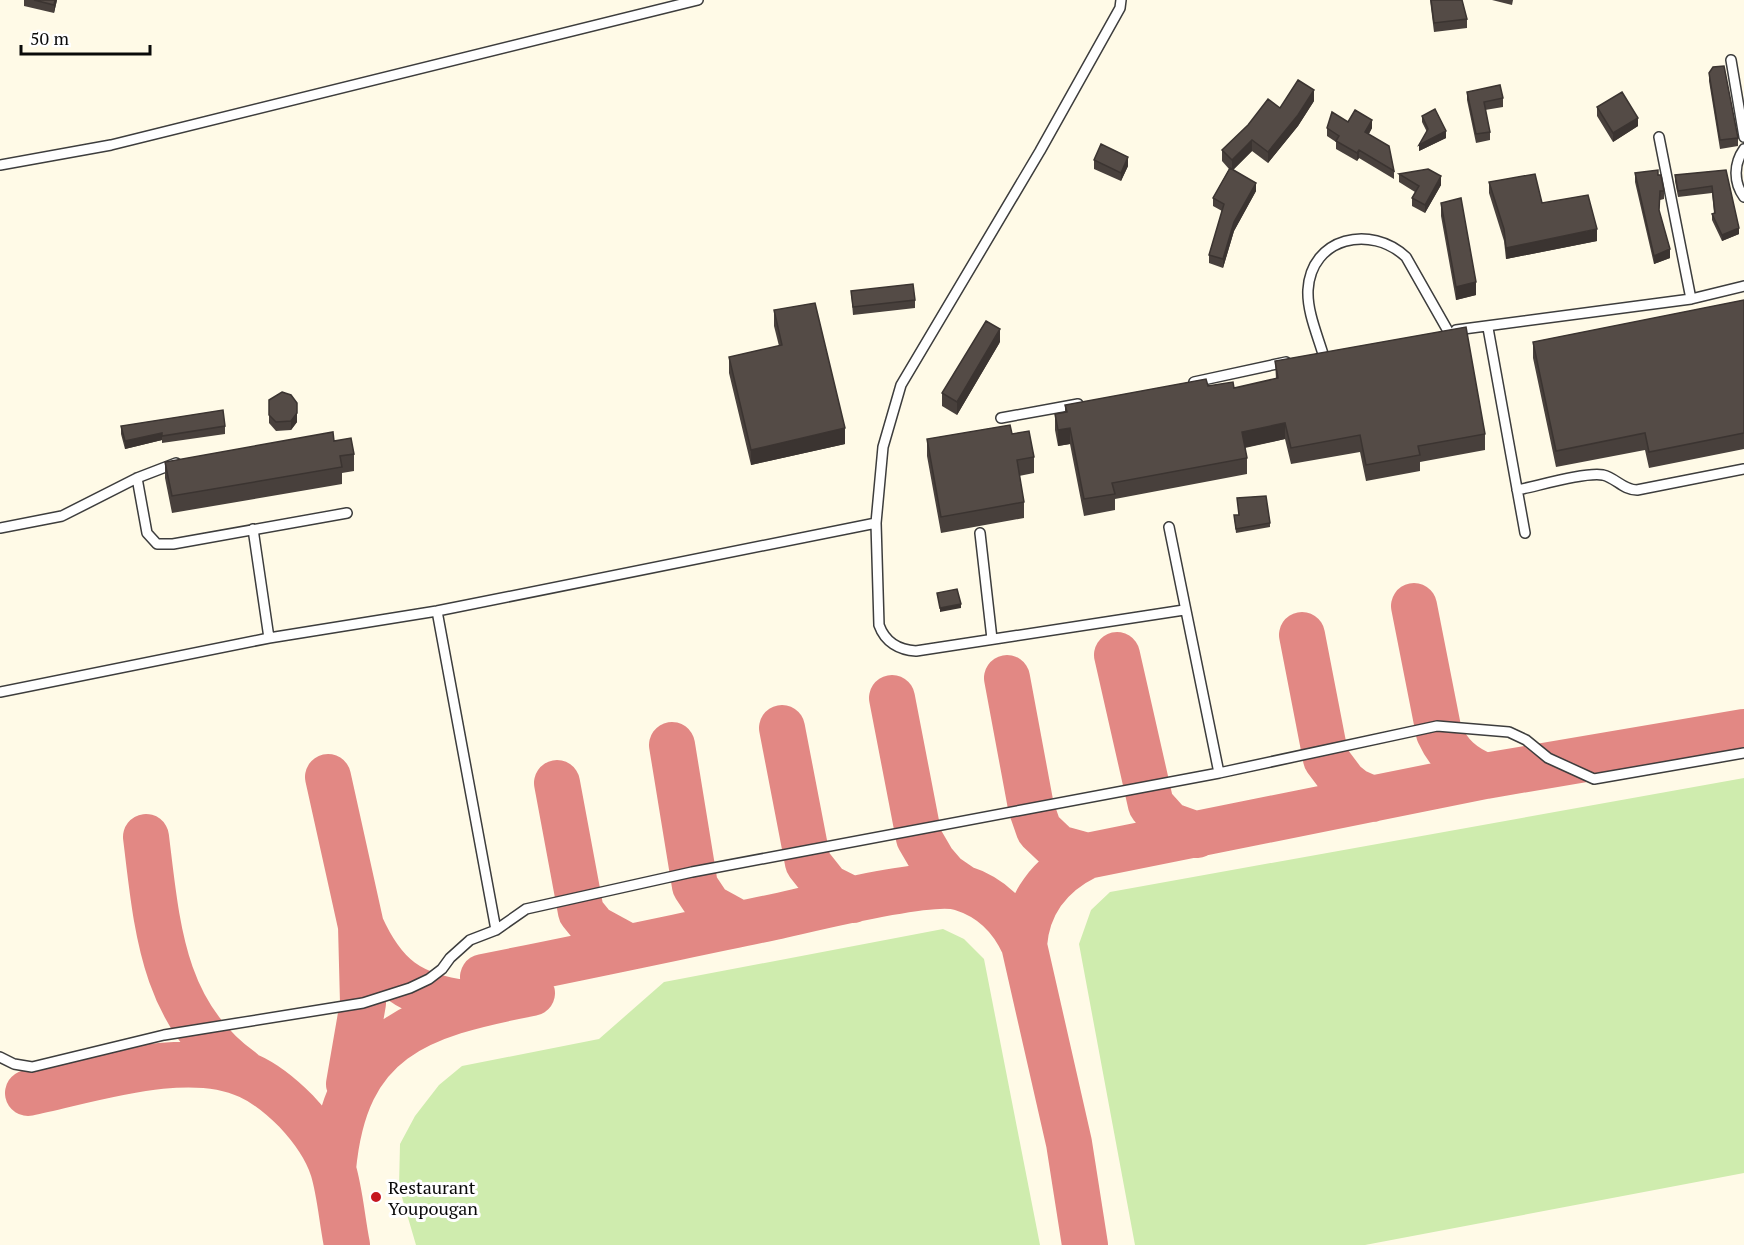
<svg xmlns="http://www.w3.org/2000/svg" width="1744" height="1245" viewBox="0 0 1744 1245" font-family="'PT Serif',serif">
<rect width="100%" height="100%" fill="#fffae7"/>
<path fill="#cfecae" d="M1744 778V1173L1365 1245H1135L1079 944 1091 910 1110 892Z
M943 929 964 939 984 959 1040 1245H416L399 1187 400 1144 415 1116 439 1085 462 1066 599 1039 664 982Z"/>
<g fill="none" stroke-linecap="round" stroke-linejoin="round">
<path stroke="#e28884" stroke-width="46" d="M1414 606 1439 733C1449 755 1463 767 1485 776
M1302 635 1326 759 1344 783 1354 791 1372 799
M1117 655 1151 805 1169 825 1197 835
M1007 678 1031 807 1039 830 1058 848 1087 856
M892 698 919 838 933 862 945 876 961 887
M782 728 808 863 827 887 853 900
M672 745 695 886 709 907 740 924
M328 777 361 926 363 1003 349 1084
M557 783 581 912 594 928 627 946
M146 837C157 926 162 1014 242 1071
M361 926C384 977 410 996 465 1003
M483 977C580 958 677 937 774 917 811 909 931 878 962 888 991 897 1012 918 1024 945
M28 1093C91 1080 188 1047 249 1076 267 1084 282 1097 296 1111 311 1127 326 1147 333 1169 340 1192 342 1220 347 1245
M333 1169C345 1038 417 1015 532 993
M1085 1245 1069 1143 1024 945C1027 904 1050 874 1087 856L1485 776 1744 732"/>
<g stroke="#3d3d3d" stroke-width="12">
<path id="lane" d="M1121 0 1120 8 1040 151 901 385 883 447 876 523 879 625C885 642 899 650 916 651L1184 610
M1731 60 1744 137
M1659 137 1691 299
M1744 149C1734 163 1733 182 1744 197
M0 165 111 145 698 0
M1488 328 1525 533
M1456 330 1691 299 1744 286
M1323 354C1317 334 1307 311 1308 290 1311 237 1371 224 1406 257L1448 331
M1194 382 1286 362
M1001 418 1078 404
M137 478 147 533 157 544H173L347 513
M1517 490C1538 486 1584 472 1603 475 1616 478 1623 490 1637 490L1744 469
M1169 527 1219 773
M0 528 62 516 137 478 176 463
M253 529 269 638
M980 533 992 639
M437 611 496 930
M0 692 269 638 437 611 876 523
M0 1057 14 1064 32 1067 164 1035 363 1003 410 988 429 979 442 969 450 958 470 940 496 930 526 909 692 872 1219 773 1437 726 1509 732 1526 740 1548 758 1594 779 1744 753"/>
</g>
<use href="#lane" stroke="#fff" stroke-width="9"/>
</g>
<path fill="#48403c" d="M24 0H57L54 13 24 6Z
M1430 0H1462L1467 19V28L1434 32Z
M1492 0H1513L1512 5Z
M1709 73 1738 138V146L1720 149 1709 81Z
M1467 92 1503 98V107L1485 110 1490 132V140L1476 143 1467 100Z
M1314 101 1298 126 1268 163 1252 151 1233 170 1256 191 1234 231 1223 268 1209 263V255L1222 211 1213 206V198L1229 169 1222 161V150L1280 108Z
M1597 107 1638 126 1613 142 1597 116Z
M1422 116 1446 138 1419 151 1427 132 1422 122Z
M1348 122 1372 128 1369 134 1394 171V179L1359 158 1357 161 1336 149V142L1327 136V128Z
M1094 160 1128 166 1121 181 1094 169Z
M1726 170 1739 234 1722 241 1712 220V214L1714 213 1712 193 1678 197 1675 181V175Z
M1635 173 1658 175 1664 191V199L1660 200 1659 211 1670 258 1654 264 1635 182Z
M1399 174 1441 185 1425 213 1412 206V198L1415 192 1399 182Z
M1489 182 1542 203 1597 241 1506 259 1504 241 1489 193Z
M1441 203 1476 295 1456 300 1441 216Z
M851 291 915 300V308L853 315Z
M1744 300V449L1649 468 1645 450 1556 467 1533 358V342Z
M774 310 845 444 751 465 729 373V357L779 346 774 326Z
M1000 342 957 415 942 406V393Z
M1275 361 1485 434V450L1420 462V471L1366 481 1360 452 1291 464 1285 439 1245 448 1247 458V474L1115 499V510L1084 516 1070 444 1058 446 1055 430V414L1065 412V405L1208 386 1234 388 1276 379Z
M269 400 297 422 291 430 276 431 269 423Z
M121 426H225V434L162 443V440L125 449 121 434Z
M1012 434 1034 457V473L1019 476 1024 502V518L941 533 927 456V439Z
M334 441 354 454V471L342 473V484L172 513 165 478V462Z
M1234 515H1239L1270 523V527L1236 533Z"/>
<path fill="#3b3431" d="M55 0H57L54 13V5Z
M1314 90V101L1298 126 1268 163V152Z
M1638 118V126L1613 142V133Z
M1372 120V128L1365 140V132Z
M1446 131V138L1419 151V145Z
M1252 140V151L1232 171V160Z
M1359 150V158L1357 161V153Z
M1128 157V166L1121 181V173Z
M1441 176V185L1425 213V205Z
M1256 183V191L1234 231 1223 268V259L1234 222Z
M1739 228V234L1722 241V235Z
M1597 229V241L1506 259V248Z
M1670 249V258L1654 264V256Z
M1476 282V295L1456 300V287Z
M1000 329V342L957 415V402Z
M297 403V422L291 430V421Z
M1285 423V439L1242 448V432Z
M845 428V444L751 465V450Z
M1070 428V444L1058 446V430Z
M162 433V440L125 449V441Z
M961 604V608L940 612V608Z"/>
<path fill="#544b46" stroke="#3b3431" stroke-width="1.5" d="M34 0H55L54 5Z
M1431 0H1462L1467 19 1434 23Z
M1724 66 1738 138 1720 140 1709 73 1713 67Z
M1298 80 1314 90 1298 115 1268 152 1252 140 1232 160 1222 150 1248 125 1268 99 1280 108Z
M1500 85 1503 98 1484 102 1490 132 1476 134 1467 92Z
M1622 92 1638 118 1613 133 1597 107Z
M1435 109 1446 131 1419 145 1428 129 1422 116Z
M1355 110 1372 120 1365 132 1389 146 1394 171 1359 150 1357 153 1336 141 1339 136 1327 128 1332 112 1348 122Z
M1101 144 1128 157 1121 173 1094 160Z
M1230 168 1256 183 1234 222 1223 259 1209 255 1224 204 1213 198Z
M1428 169 1441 176 1425 205 1412 198 1419 186 1399 174Z
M1658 170V175H1661L1664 191H1660L1659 210 1670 249 1654 256 1635 173Z
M1726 170 1739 228 1722 235 1712 214 1715 213 1712 186 1678 191 1675 175Z
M1535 174 1542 203 1588 195 1597 229 1506 248 1504 229 1489 182Z
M1461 198 1476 282 1456 287 1441 203Z
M913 284 915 300 853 307 851 291Z
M1744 300V433L1649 452 1645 433 1556 451 1533 342Z
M815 303 845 428 751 450 729 357 782 345 774 310Z
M986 321 1000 329 957 402 942 393Z
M1466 327 1485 434 1418 446 1420 455 1366 465 1360 435 1291 448 1285 423 1242 432 1247 458 1112 483 1115 494 1084 499 1070 428 1058 430 1055 414 1067 412 1065 405 1206 379 1208 386 1233 382 1234 388 1278 378 1275 361Z
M282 392 291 395 297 403V413L291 421 276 422 269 415V400Z
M223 410 225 426 162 436V433L125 441 121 426Z
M1010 425 1012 434 1029 431 1034 457 1017 460 1024 502 941 517 927 439Z
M333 432 334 441 351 438 354 454 340 456 342 467 172 496 165 462Z
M1266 496 1270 523 1236 529 1234 515H1239L1237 498Z
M957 589 961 604 940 608 937 593Z"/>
<circle fill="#c51721" stroke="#fff" stroke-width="2" cx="376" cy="1197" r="6"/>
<g text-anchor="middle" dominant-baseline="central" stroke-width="6" stroke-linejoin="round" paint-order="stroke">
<g font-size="18" fill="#0a0a0a" stroke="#fff" text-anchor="start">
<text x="388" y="1187">Restaurant<tspan x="388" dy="21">Youpougan</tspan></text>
</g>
</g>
<path d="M21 45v9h129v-9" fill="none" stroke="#0a0a0a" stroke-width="3"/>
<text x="30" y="45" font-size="18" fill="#0a0a0a" stroke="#ffffff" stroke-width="4.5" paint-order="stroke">50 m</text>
</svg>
